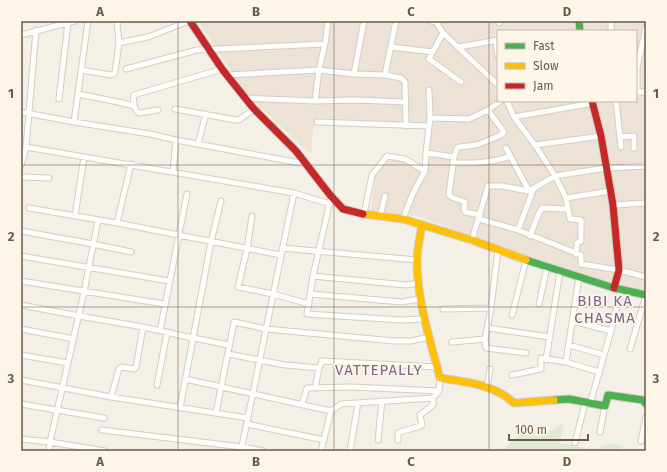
<svg xmlns="http://www.w3.org/2000/svg" width="667" height="472" viewBox="0 0 667 472" font-family="'Fira Sans',sans-serif">
<rect width="100%" height="100%" fill="#f4f0e8"/>
<path fill="#ece3d6" fill-rule="evenodd" d="M198 21H646V294L542 263 468 234 420 217 371 210 375 177 384 164 390 160 406 162 428 174 432 124 317 118 313 131 311 154 298 143 243 90ZM498 31H636V101H498Z"/>
<path fill="#e0e9d4" d="M564 422 560 443 592 449 610 444 623 446 620 451H503C508 444 515 440 519 433 542 441 545 434 564 422Z"/>
<g fill="none" stroke-linecap="round" stroke-linejoin="round">
<g stroke="#d3cdc6" stroke-width="7">
<path id="street" d="M431 21 436 22 443 33 498 85
M499 21V23
M611 21V31
M443 33 429 59 461 82
M21 35 75 21
M496 40 498 56
M119 43 148 37 189 21
M391 47 433 52
M459 47 498 40
M126 69 197 50 325 44
M81 70 111 75 114 74 115 72 119 43 117 21
M354 74 364 21
M228 75 319 70 354 74 385 75 401 78 405 82 406 126
M385 75 396 21
M636 92H646
M637 92V67L646 27
M78 94 118 102 134 106
M245 98 315 101 356 100 405 102
M59 99 68 22
M315 101 319 70 325 44 328 21
M507 101 514 117 535 145 555 176 566 198 570 219 581 220V241L577 243 576 254
M616 101 621 147
M175 109 236 120H239L254 109
M158 110 139 113C133 109 133 100 134 95L222 69
M21 112 74 122 150 134 176 140 300 163 305 162
M514 117 593 103
M430 118 469 119 488 110 501 101
M74 122 88 21
M317 122 428 126
M620 137 634 136V148
M198 144 206 114
M535 145 601 136
M26 147 294 193 330 204
M506 148 529 191
M426 153 454 157
M453 163C473 163 492 163 510 156
M21 165 26 147 36 30
M425 171 426 153 430 118 429 90
M173 172 176 140
M21 177 49 178
M566 198 610 191
M330 201 313 276 307 314 401 320 424 319
M613 205 646 203
M29 208 117 223 281 255
M364 214 372 175 387 156 405 159 425 171 413 193 403 219
M480 215 465 212 464 209 465 202 451 197 449 194 454 157 457 148 459 147 477 145 501 135 504 132 488 110
M75 216 84 157
M252 216 247 249 238 287 273 294 309 304
M380 216 385 196
M479 219 518 230 581 255V264L619 270 646 277
M117 223 131 164
M518 230 533 190
M21 231 93 244 131 252
M530 236 539 213 542 208 568 209
M472 240 488 186H502L529 191 555 176 606 168 646 166
M282 248 417 260
M498 250 491 308 485 339 486 348 526 353
M21 256 169 281
M313 276 406 285 418 283
M21 281 164 304
M311 294 401 302 420 299
M539 304 547 267
M21 305 79 316 143 327 193 338 229 345
M443 309 491 308
M512 315 526 260
M573 321 611 331
M488 328 550 337
M21 329 74 339
M160 331 187 194
M452 342 485 339
M569 345 604 355
M630 349 646 295
M228 354 285 365 319 368 322 361 437 367
M21 355 68 363
M546 360 560 271
M566 362 579 277
M512 375 541 369V358L566 362 599 372
M185 379 331 411 341 404 433 398 439 391 440 378
M21 380 111 397 248 418
M157 385 167 333
M487 387 490 369
M315 388 319 368
M111 397 119 369 122 367 134 369 136 367 143 327
M21 404 104 418
M302 404 307 388 351 387 439 391
M590 404 611 331 621 290
M180 408 211 242 221 201
M216 413 234 322 266 329 394 341H411L430 337
M247 424 324 440
M102 430 242 447 263 451
M600 432 605 406
M21 439 50 442 105 451
M378 440 382 401
M398 440V433L400 432 420 426 422 425 420 415 433 405V398
M641 441 646 417
M575 443 585 403
M49 451 50 442 84 292 98 220
M241 451 294 193
M321 451 331 411
M350 451 358 403"/>
</g>
<g stroke="#d3cdc7" stroke-width="9">
<path id="fast" d="M579 21 580 31
M526 260 614 288 646 295
M554 400 569 399 605 406 608 395 643 400 646 404"/>
</g>
<g stroke="#d3cdc7" stroke-width="9">
<path id="slow" d="M363 214 403 219 472 240 526 260
M422 225C420 237 417 249 417 261 417 301 430 339 440 378 466 382 494 384 514 403L554 400"/>
</g>
<g stroke="#d3cdc7" stroke-width="9">
<path id="jam" d="M190 21 222 69 254 109 296 151 330 195 343 209 363 214
M592 101 601 136 613 205 619 270 614 288"/>
</g>
<use href="#street" stroke="#fdfdfc" stroke-width="5"/>
<use href="#fast" stroke="#4caf50" stroke-width="7"/>
<use href="#slow" stroke="#ffc107" stroke-width="7"/>
<use href="#jam" stroke="#c62828" stroke-width="7"/>
</g>
<path fill="none" stroke="#6d594c" stroke-width="1" stroke-opacity="0.55" d="M178 21V451M334 21V451M489 21V451M21 165H646M21 307H646"/>
<g text-anchor="middle" dominant-baseline="central" stroke-width="3.5" stroke-linejoin="round" paint-order="stroke">
<g font-size="15" letter-spacing="1" fill="#7e658a" stroke="#fcf5e8">
<text x="605" y="301">BIBI KA<tspan x="605" dy="17">CHASMA</tspan></text>
<text x="379" y="370">VATTEPALLY</text>
</g>
</g>
<rect width="667" height="472" fill="none" stroke="#fcf5e8" stroke-width="44"/>
<rect x="497" y="30" width="140" height="72" fill="#fcf5e8" stroke="#c3b7aa"/>
<rect x="505" y="43" width="20" height="6" fill="#4caf50" stroke="#c3b7aa"/>
<text x="533" y="50" font-size="12" fill="#6d594c">Fast</text>
<rect x="505" y="63" width="20" height="6" fill="#ffc107" stroke="#c3b7aa"/>
<text x="533" y="70" font-size="12" fill="#6d594c">Slow</text>
<rect x="505" y="83" width="20" height="6" fill="#c62828" stroke="#c3b7aa"/>
<text x="533" y="90" font-size="12" fill="#6d594c">Jam</text>
<path d="M509 434v6h79v-6" fill="none" stroke="#6d594c" stroke-width="2"/>
<text x="515" y="434" font-size="12" fill="#6d594c" stroke="#fcf5e8" stroke-width="3" paint-order="stroke">100 m</text>
<rect x="22" y="22" width="623" height="428" fill="none" stroke="#6d594c" stroke-width="1.5"/>
<g font-size="13" text-anchor="middle" font-weight="bold" fill="#6d594c">
<text x="100" y="16">A</text>
<text x="256" y="16">B</text>
<text x="411" y="16">C</text>
<text x="567" y="16">D</text>
<text x="11" y="98">1</text>
<text x="656" y="98">1</text>
<text x="11" y="241">2</text>
<text x="656" y="241">2</text>
<text x="11" y="383">3</text>
<text x="656" y="383">3</text>
<text x="100" y="466">A</text>
<text x="256" y="466">B</text>
<text x="411" y="466">C</text>
<text x="567" y="466">D</text>
</g>
</svg>
